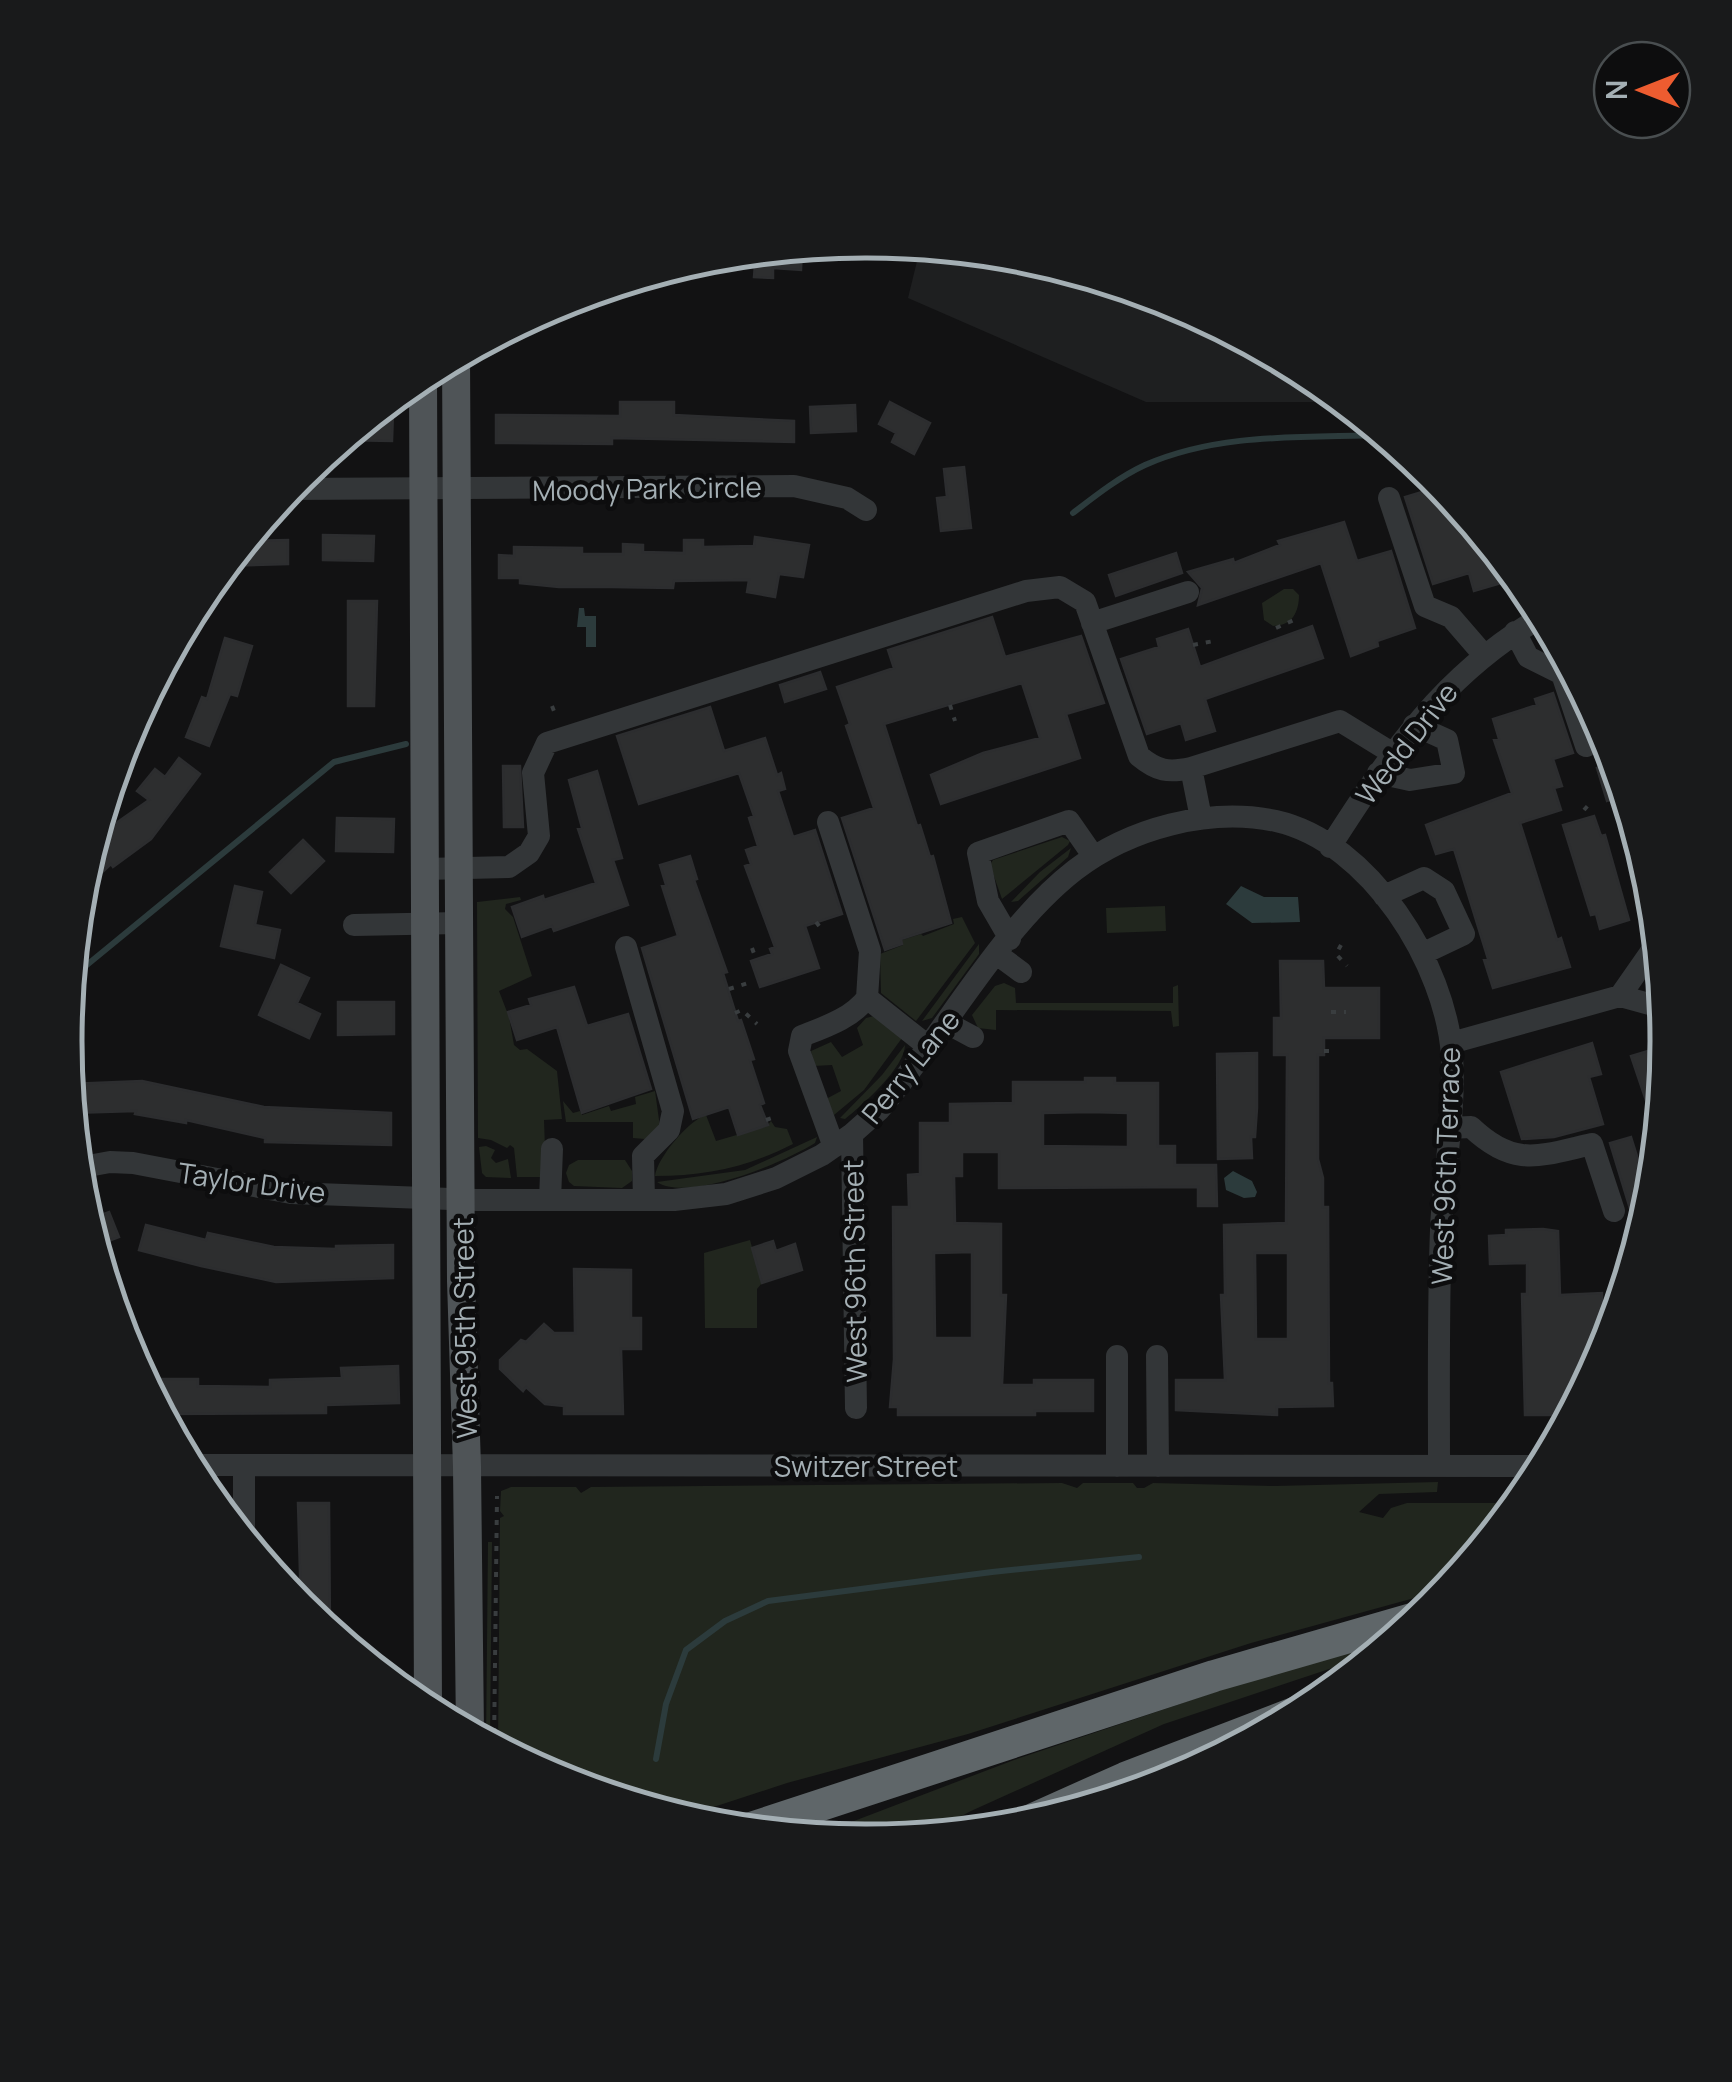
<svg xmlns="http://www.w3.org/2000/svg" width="1732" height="2082" viewBox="0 0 1732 2082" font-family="Manrope,sans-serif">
<rect width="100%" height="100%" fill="#121213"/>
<path fill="#1e1f20" d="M921 245 1023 256 1173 301 1311 375 1344 402H1146L908 298Z"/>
<path fill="#21261e" d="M1284 589H1293L1299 595C1299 612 1292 626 1273 626L1264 620 1262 603Z
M1062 837 1070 841 1068 845 1002 899 990 865 993 860Z
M1071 848 1068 857 1018 901 1011 902 1040 872Z
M520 897 521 900 506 904 505 909 513 917 532 976 499 991 509 1017 514 1045 520 1050 527 1049 557 1071 562 1119 544 1120 546 1177H517L514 1148 510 1145 507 1148 491 1140 478 1138 477 902Z
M1165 906 1166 931 1107 933 1106 908Z
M962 917 975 943 916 1021 881 993 880 954 903 945 902 940 921 934 923 936 954 924 953 919Z
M979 944V954L932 1018 922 1021Z
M1004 983 1015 988 1016 1003H1173V987L1178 985 1179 1026 1173 1027 1171 1011 996 1010V1030L978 1028 972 1015 995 986Z
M874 1016 902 1038 864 1090 834 1115 826 1099 841 1091 832 1065 814 1066 811 1051 831 1042 842 1057 863 1045 857 1028 866 1018Z
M905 1045C905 1067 863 1105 845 1119L840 1118 882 1075Z
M655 1091 660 1127 645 1139 633 1138V1122H566L563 1101 573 1113 580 1111 582 1115 609 1106 611 1111 636 1104 635 1097Z
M706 1115 716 1141 767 1126 771 1121 775 1127 787 1129 793 1144C748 1167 706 1176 655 1176 657 1158 689 1120 706 1115Z
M817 1137 815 1143C785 1162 689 1203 657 1182L745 1170Z
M486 1146 495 1150 491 1158 496 1163 508 1159 511 1178 486 1177 482 1173 479 1147Z
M578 1160H625L632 1171V1181L622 1188 574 1186 569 1182 566 1173 569 1165Z
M750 1240 762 1283 757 1289V1328H705L704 1253Z
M1438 1482 1437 1492 1379 1494 1359 1512 1383 1518 1391 1508 1407 1503H1518L1447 1589 1251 1643 968 1734 787 1783 680 1818 559 1781 498 1748 500 1518 504 1516 500 1511 501 1491 511 1487H576L581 1493 591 1487 1062 1483 1077 1488 1083 1483H1133L1137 1488H1144L1153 1483 1275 1486Z
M488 1542H492L490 1744 486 1742Z
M1394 1639 1377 1653 1164 1724 971 1811 923 1836 865 1842 812 1837 1014 1760 1239 1684Z"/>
<path fill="#2c3b3c" d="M579 608H584L585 616H596V647H586V627H577Z
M1241 886 1264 897H1298L1300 922 1252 923 1226 904Z
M1233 1171 1252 1181 1257 1192 1255 1197 1244 1198 1226 1190 1224 1178Z"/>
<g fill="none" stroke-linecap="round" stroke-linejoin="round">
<path stroke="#2c3b3c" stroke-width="6" d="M1073 513C1095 496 1119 477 1145 465 1220 432 1304 438 1384 435
M71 978 334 762 406 744
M656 1759 666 1704 686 1650 725 1621 768 1601 992 1572 1139 1557"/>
</g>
<path fill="#2d2e2f" stroke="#2c2d2f" stroke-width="2.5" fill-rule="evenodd" d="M802 246 801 270 773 268V278L754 277 756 251Z
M620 402H674V415L794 421V442L612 438V444L496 443V415L620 416Z
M890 402 930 423 914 454 892 442 896 433 879 424Z
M855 405 856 431 811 433 810 407Z
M376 412H393L392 441 342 440Z
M964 467 971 528 941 531 937 498 947 497 944 469Z
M1442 486 1496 552 1505 582 1474 591 1469 573 1433 584 1405 497Z
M1344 522 1357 561 1391 551 1415 628 1377 641 1378 646 1351 656 1321 563 1198 605 1202 588 1188 572 1233 559 1234 563 1280 545 1278 541Z
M323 535 374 536 373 561 323 560Z
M755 537 809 545 803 577 779 574 775 597 747 592 749 580 674 581 673 588 612 587H559L520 583V578H499V555L514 556V547L582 548V554H623V544L643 545V552L684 553V540H703V547L754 546Z
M288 540V564L225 566 245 541Z
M1176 553 1182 573 1116 596 1109 575Z
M348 601H377L374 706H348Z
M992 617 1005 657 1081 636 1104 703 1066 714 1080 758 941 804 931 775 983 753 1040 738 1022 683 884 724 917 826 920 825 930 857 933 856 951 923 901 939 902 944 885 950 842 818 874 808 846 726 850 724 837 687 894 668 888 650Z
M1312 626 1323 658 1205 699 1215 731 1186 740 1181 723 1147 734 1121 659 1159 647 1157 639 1188 629 1200 667Z
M225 638 252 646 237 696 230 694 209 746 186 737 202 697 207 699Z
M820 672 826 689 785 702 780 685Z
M1553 693 1573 753 1553 759 1562 786 1554 788 1561 810 1520 823 1557 940 1561 938 1570 967 1493 988 1484 960 1488 959 1454 849 1436 854 1426 825 1512 793 1494 740 1499 739 1493 719 1537 705 1535 699Z
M710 707 724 751 765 738 777 775 781 773 785 789 778 791 793 837 815 830 842 914 805 926 819 968 760 987 751 961 772 954 770 949 775 947 745 866 751 864 746 850 758 846 749 818 754 816 739 773 639 804 617 736Z
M179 758 200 774 151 839 113 867 111 864 80 893 97 830 106 823 109 828 149 800 137 791 155 769 165 777Z
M1614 762 1624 795 1607 801 1597 768Z
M503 766H520L523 827H504Z
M597 771 622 858 613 860 628 905 554 931 552 926 522 937 512 907 543 896 544 900 596 883 578 829 582 828 569 780Z
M1594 816 1601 836 1605 835 1629 920 1600 929 1596 914 1591 915 1563 825Z
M337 818 394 819 393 852 336 851Z
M303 840 324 861 291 893 270 872Z
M690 856 697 879 694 880 727 972 723 973 738 1021 741 1020 754 1059 750 1060 764 1103 760 1105 768 1125 738 1135 729 1107 693 1119 642 948 678 936 662 886 666 885 660 865Z
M235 886 262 892 255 925 280 930 274 958 221 946Z
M1280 961H1323L1324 988H1379V1038H1324V1055H1318V1159L1323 1178V1207H1328L1329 1383H1332L1333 1406 1277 1407V1415L1176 1410V1380H1225L1221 1295H1225L1224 1225 1286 1223 1287 1055H1274V1018H1281ZM1255 1253H1288V1339H1256Z
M281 965 309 978 297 1003 320 1014 309 1038 259 1015Z
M574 987 587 1026 628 1014 651 1089 582 1113 557 1027 517 1040 508 1012 531 1005 529 999Z
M338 1002H394V1034L338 1035Z
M1592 1043 1601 1074 1589 1077 1603 1124 1554 1137 1522 1139 1501 1072Z
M1661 1047 1665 1062 1657 1133 1631 1056Z
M1257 1053V1108L1255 1137H1251L1252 1158 1218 1159 1217 1054Z
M1085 1078H1115V1083H1158V1146H1175V1165H1216L1217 1206H1198V1187L999 1188V1152H962V1176H954L955 1223 1001 1224V1295H1006L1002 1385H1034V1380H1093V1411H1035V1415H898V1407H890L894 1359 893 1207H909L908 1175 920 1174V1123H950V1104L1013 1103V1082H1085ZM1090 1112 1128 1113V1147L1043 1146V1113ZM972 1252V1338H935L934 1253Z
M142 1081 264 1107 391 1113V1145L265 1142V1138L186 1120V1123L135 1114 136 1111 72 1113 70 1084Z
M1631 1137 1651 1201 1649 1206 1631 1212 1610 1143Z
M109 1212 119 1237 95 1246 87 1220Z
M146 1225 206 1240 208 1233 274 1247 336 1249V1246L393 1245V1278L276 1282 201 1266 139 1250Z
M1543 1229 1558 1231 1560 1295 1602 1293 1603 1354 1570 1415H1525L1522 1294H1527V1263L1490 1264 1489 1236 1506 1235V1230Z
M773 1241 776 1251 795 1244 802 1270 762 1283 752 1248Z
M574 1269 631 1270V1318H641V1349H621L623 1414H564V1406L545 1404 526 1387 523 1391 500 1369V1360L521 1340 526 1342 544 1324 554 1333H575Z
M398 1366 399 1403 326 1405V1413L162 1414 143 1379H198V1386L270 1387V1380L342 1378 341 1368Z
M298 1503H329L330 1633 301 1608Z"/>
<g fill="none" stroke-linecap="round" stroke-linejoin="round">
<path stroke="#393d3f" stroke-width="4" stroke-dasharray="5 8" stroke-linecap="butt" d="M1276 628 1294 620
M1193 645 1214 641
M950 705 955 721
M552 706 556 716
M1584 810 1592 801
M816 922 820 927
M1341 945 1336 954 1347 966
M752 948 756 959
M729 989 751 982
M1331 1012H1346
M735 1013 742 1010 757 1024
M1324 1051H1330
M766 1120 772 1118
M1633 1215 1648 1211
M494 1746 497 1496"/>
<path stroke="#333638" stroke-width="22" d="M288 489 794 486 847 498 866 510
M1389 498 1425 606 1451 617 1483 654
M1092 623 1188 592
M1515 632 1528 657 1562 674 1586 746
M1191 768 1201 818
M1378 773 1410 780 1454 773 1447 740 1414 725
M828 822 870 951 867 998
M1330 847C1391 752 1443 674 1543 616
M425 869 509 867 529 853 539 836 533 773 547 743 1026 591 1060 587 1085 602 1139 756C1157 771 1168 773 1191 768L1340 721 1392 753
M1384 896 1424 878 1444 891 1464 934 1422 954
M354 925 459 923
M1010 939 988 901 978 853 1069 821 1094 857
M626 947 673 1111 669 1130 643 1156 644 1200
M998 955 1021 972
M1620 996 1657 943
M947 1023 973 1037
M1451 1043 1620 996 1664 1008
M1448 1128 1471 1127C1514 1168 1539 1156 1592 1144L1614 1211
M852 1134 856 1408
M834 1147 799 1051 802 1036C825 1027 852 1018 867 998L929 1047
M77 1168 110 1162 133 1163 291 1193 477 1200H674L726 1194 776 1178 822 1155 852 1134 879 1110C943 1036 999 929 1075 870 1130 828 1209 807 1276 821 1370 842 1446 965 1452 1056 1456 1114 1443 1173 1441 1230 1438 1308 1439 1387 1439 1466
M550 1200 552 1149
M1616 1299 1617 1312
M1117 1356V1466
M1157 1356 1158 1466
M189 1465 1543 1466
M244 1465V1539"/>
<path stroke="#4f5457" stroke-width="28" d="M456 356 461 1281 467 1467 470 1733
M423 374 428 1711"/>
<path stroke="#5f6669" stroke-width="32" d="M1013 1828 1125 1778 1310 1707
M745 1830 1214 1676 1422 1616"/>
</g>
<g text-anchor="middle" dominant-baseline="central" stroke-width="9" stroke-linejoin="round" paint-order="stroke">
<g font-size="28" fill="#a4afb4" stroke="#0d0d0e">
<text transform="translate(647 488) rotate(-1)">Moody Park Circle</text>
<text transform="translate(1406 743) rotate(-52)">Wedd Drive</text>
<text transform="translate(910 1066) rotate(-51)">Perry Lane</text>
<text transform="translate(1445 1166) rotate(-88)">West 96th Terrace</text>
<text transform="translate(252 1182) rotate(8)">Taylor Drive</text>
<text transform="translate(854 1271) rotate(-91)">West 96th Street</text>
<text transform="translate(464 1328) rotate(-91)">West 95th Street</text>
<text x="866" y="1466">Switzer Street</text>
</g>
</g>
<path d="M0 0H1732V2082H0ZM865 258H867A783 783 0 0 1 1650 1041V1041A783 783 0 0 1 867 1824H865A783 783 0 0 1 82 1041V1041A783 783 0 0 1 865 258Z" fill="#191a1b" fill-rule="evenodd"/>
<path fill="none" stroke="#a4afb4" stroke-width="5" d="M865 258H867A783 783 0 0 1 1650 1041V1041A783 783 0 0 1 867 1824H865A783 783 0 0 1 82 1041V1041A783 783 0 0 1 865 258Z"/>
<g transform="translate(1642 90) rotate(270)"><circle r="48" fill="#0d0d0e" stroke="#494e50" stroke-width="2.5"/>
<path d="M0-8L18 38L0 25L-18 38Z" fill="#ed5c30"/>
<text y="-15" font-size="28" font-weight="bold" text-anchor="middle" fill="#a4afb4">N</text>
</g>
</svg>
